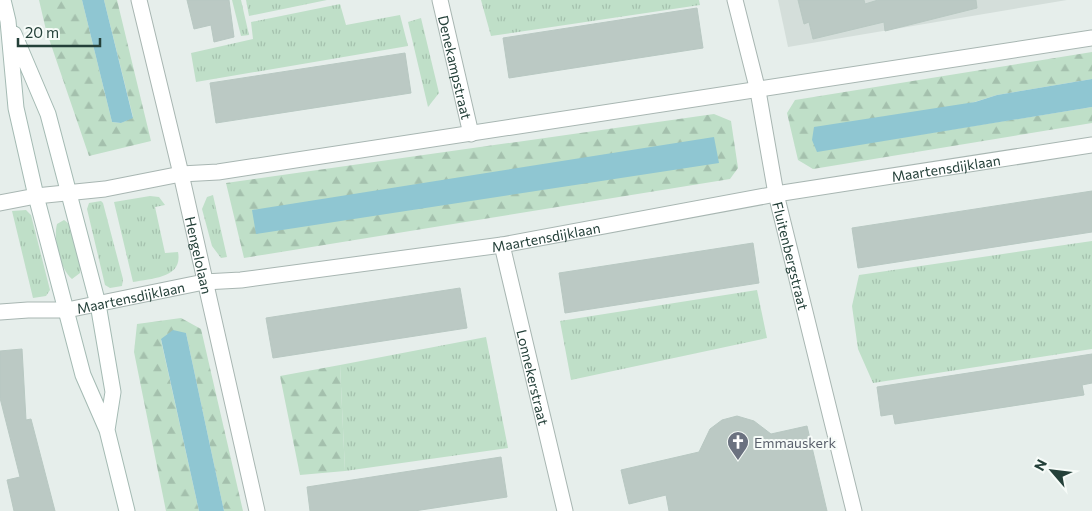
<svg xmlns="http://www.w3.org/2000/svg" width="1092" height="511" viewBox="0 0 1092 511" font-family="Commissioner,sans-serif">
<defs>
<pattern id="grass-tufts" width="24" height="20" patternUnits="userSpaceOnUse" patternTransform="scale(1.25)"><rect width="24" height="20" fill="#bfdfc8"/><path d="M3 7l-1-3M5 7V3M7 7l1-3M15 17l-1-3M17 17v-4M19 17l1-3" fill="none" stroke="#a4c0ad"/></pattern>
<pattern id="forest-firs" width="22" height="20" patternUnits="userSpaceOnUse" patternTransform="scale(1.25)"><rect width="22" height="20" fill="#bfdfc8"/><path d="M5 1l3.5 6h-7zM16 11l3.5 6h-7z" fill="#a4c0ad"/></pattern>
</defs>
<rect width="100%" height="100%" fill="#e6eeeb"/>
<path fill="#d4deda" d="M778 0H1067L788 47Z"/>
<path fill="url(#grass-tufts)" d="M232 0H241L249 35 241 36Z
M246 0H327L249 16Z
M481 0H699L700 5 491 36Z
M340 4 346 25 400 15 408 46 196 82 191 53 253 39 251 22Z
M421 18 439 93 428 107 408 22Z
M213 195 227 257 221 258 212 246 202 209 207 197Z
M150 196 159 197 165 205 155 207 165 253 178 252C183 278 153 278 133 282L114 202Z
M101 201 103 203 123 279 122 286 110 288 105 285 87 209 89 203Z
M26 210 31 215 50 290 46 296 33 298 12 211Z
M64 220C76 227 81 260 80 273L72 279C60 269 53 239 57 224Z
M1092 241V349L873 383 858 349 852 306 859 275Z
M757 290 767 338 571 380 560 321Z
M486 337 508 448 345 471 340 365Z"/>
<path fill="url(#forest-firs)" d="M39 0H82L112 122 121 123 133 117 104 0H117L151 141 89 156 46 30Z
M1092 52V79L997 95 817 151 1092 107V123L813 169 798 160 787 113 795 100Z
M714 114 731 121 738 168 730 179 244 258 226 183Z
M181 318 201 329 243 511H224L186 333 161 340 199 511H166L134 352 137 324Z
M340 365 345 471 300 475 280 376Z"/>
<path fill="#8fc6d2" d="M82 0H104L133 118 121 123 112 122Z
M1092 79V107L817 152 812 140 814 127 975 102 997 95Z
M714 137 719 163 256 234 252 210Z
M173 330 186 333 224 511H199L161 339Z"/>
<path fill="#bbc9c4" stroke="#b8c8c2" d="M187 0H229L234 37 214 42 211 25 194 29Z
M798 0H864L865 4 878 0H976L977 8 885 31 884 22 813 39 809 22 804 24Z
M697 8 703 48 509 78 503 38Z
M405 53 411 93 216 123 210 83Z
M1092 191V232L858 268 852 228Z
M753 243 759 283 565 313 559 273Z
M460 288 467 328 273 358 266 318Z
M22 349 26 420 31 419 55 511H14L7 480 20 477 0 398V351Z
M1092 354V383L1082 385 1084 395 895 424 893 414 881 416 877 387Z
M737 416 754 421 771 434 807 426 827 511H669L666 495 629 504 621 470 699 452 710 429 722 420Z
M501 457 507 497 414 511H310L307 487Z"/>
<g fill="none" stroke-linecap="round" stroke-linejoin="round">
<g stroke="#a8b6b2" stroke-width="17">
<g id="street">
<path id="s1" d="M139 0 181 174 257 511"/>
<path id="s2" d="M440 0 471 134"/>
<path id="s3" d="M735 0 758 91 776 194 854 511"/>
<path d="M0 203 36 196 105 189 181 174 218 172 1092 38"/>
<path id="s4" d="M502 245 565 511"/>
<path id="s5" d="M0 312 28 310H67L204 282 241 280 502 245 776 194 1092 145"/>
</g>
</g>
<g stroke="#a4bab3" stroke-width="17">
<path id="secondary" d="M3 0 8 21 16 108 36 196 83 375 107 430 127 511
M14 34 48 114 98 304 113 392 107 430"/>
</g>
<use href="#street" stroke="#fff" stroke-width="15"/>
<use href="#secondary" stroke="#fff" stroke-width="15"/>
</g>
<defs>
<g id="church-pin" transform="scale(1.125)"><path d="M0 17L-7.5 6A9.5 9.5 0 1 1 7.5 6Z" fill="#6b7280" stroke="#f6fbf8"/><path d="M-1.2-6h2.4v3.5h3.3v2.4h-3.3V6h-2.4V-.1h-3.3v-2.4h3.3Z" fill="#fff"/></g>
</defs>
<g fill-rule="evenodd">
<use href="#church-pin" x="738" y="442"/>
</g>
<g text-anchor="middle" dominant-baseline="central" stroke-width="4" stroke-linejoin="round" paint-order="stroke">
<g font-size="14" fill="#244039" stroke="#f6fbf8">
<text stroke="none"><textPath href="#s2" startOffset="69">Denekampstraat</textPath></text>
<text stroke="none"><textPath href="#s5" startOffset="958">Maartensdijklaan</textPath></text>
<text stroke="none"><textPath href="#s5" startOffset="552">Maartensdijklaan</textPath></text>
<text stroke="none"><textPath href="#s1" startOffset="262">Hengelolaan</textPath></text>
<text stroke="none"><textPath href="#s3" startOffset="262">Fluitenbergstraat</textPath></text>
<text stroke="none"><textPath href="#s5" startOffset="132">Maartensdijklaan</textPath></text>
<text stroke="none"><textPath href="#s4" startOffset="136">Lonnekerstraat</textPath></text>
</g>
<g font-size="14" fill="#5b616d" stroke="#f6fbf8" text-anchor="start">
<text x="754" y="442">Emmauskerk</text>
</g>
</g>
<g transform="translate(1052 471) rotate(298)" stroke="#f6fbf8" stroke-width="4" paint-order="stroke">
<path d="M0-4L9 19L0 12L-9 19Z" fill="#244039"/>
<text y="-8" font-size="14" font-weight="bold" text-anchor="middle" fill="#244039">N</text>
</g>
<path d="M18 38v8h82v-8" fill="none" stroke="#244039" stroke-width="2.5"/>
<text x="25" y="38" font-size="15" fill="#244039" stroke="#f6fbf8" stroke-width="4" paint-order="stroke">20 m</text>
</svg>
